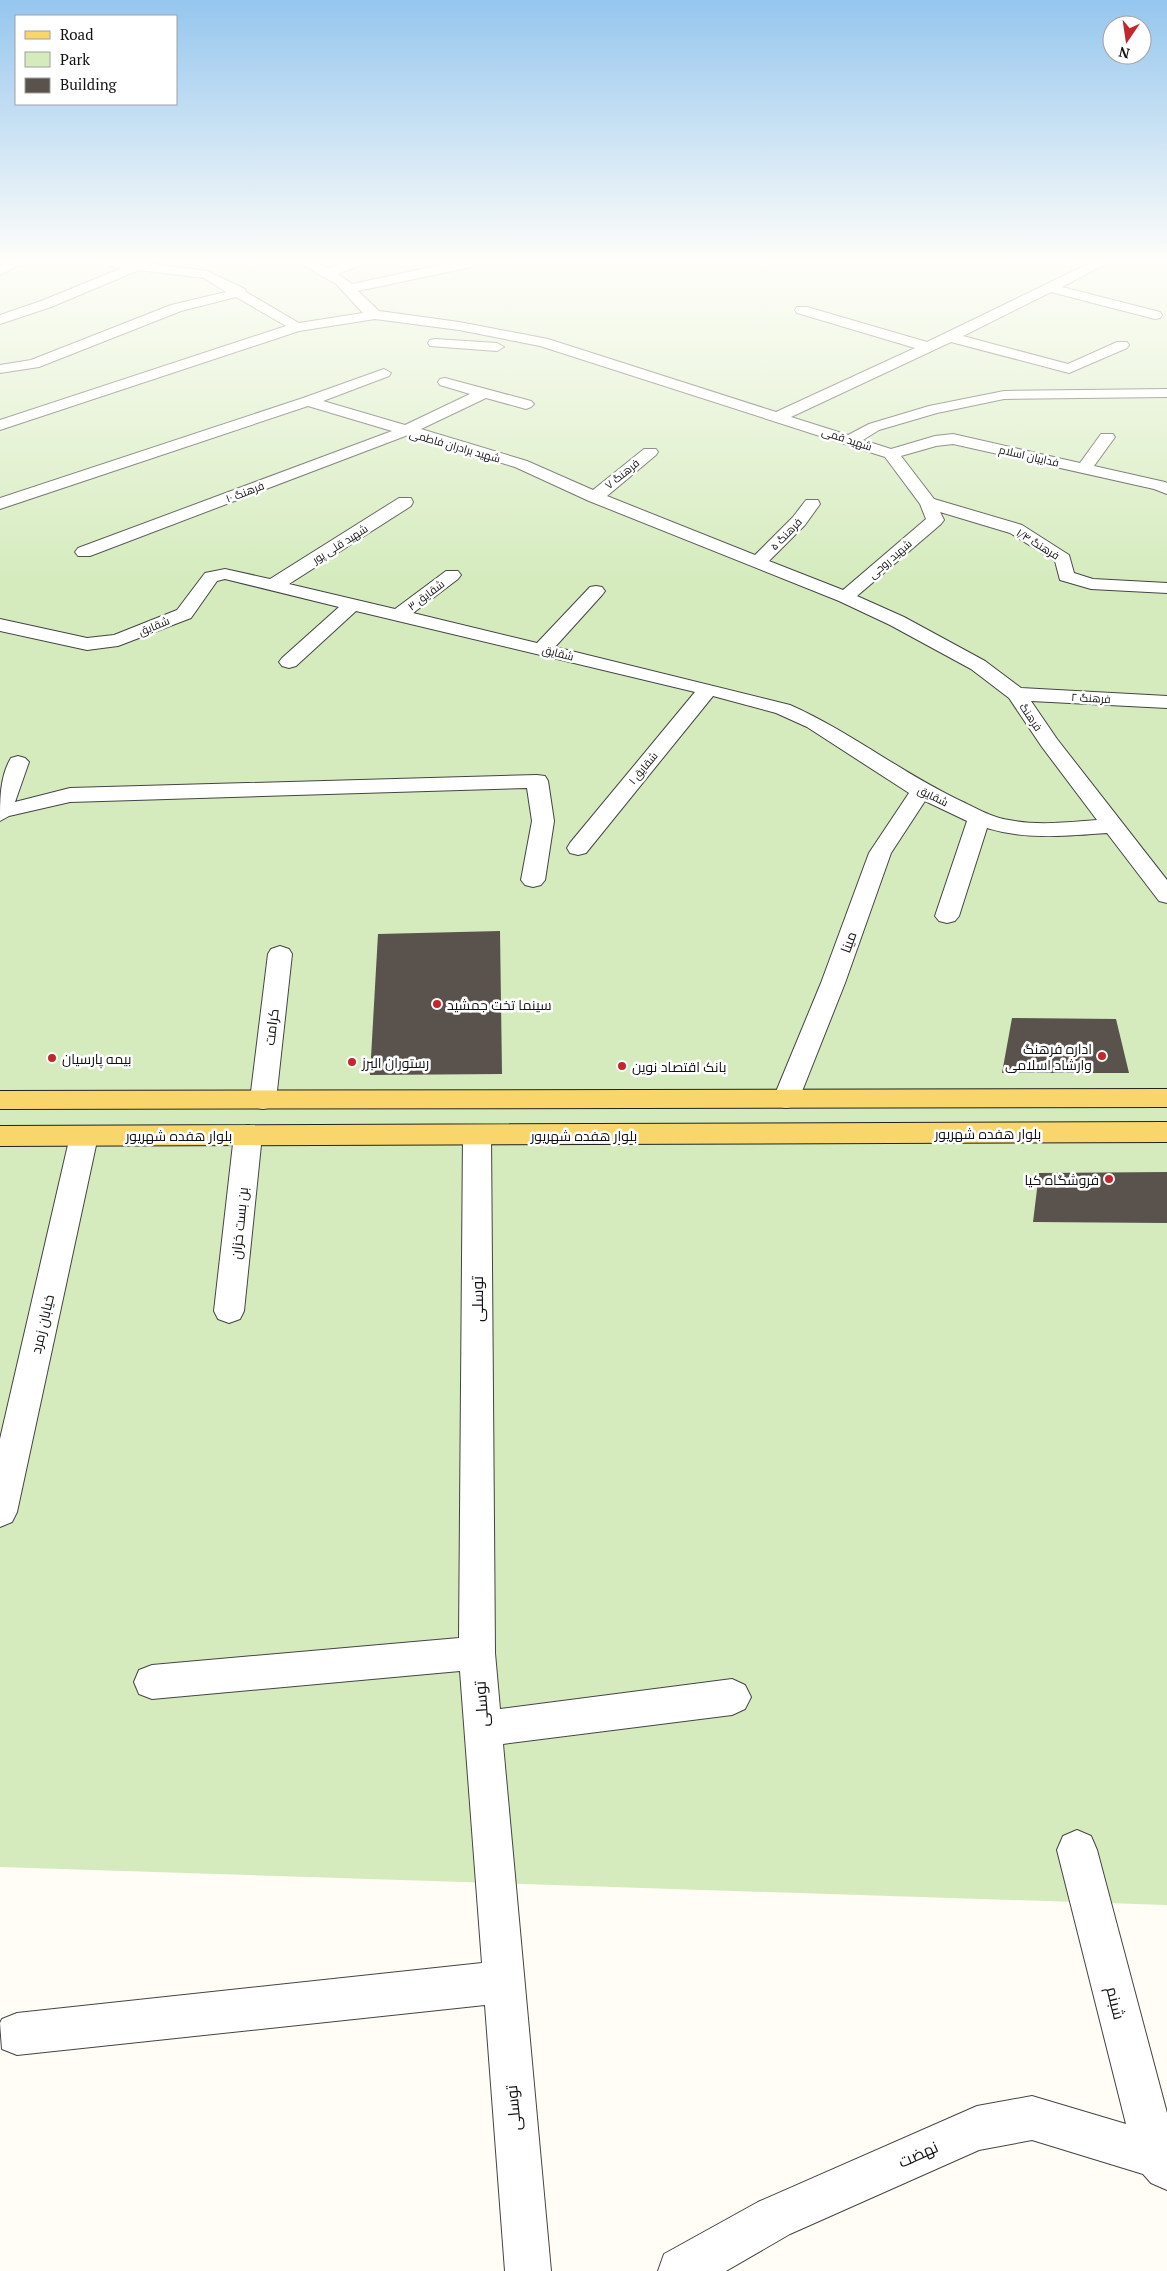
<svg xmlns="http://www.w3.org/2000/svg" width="1167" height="2271" viewBox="0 0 1167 2271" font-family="'PT Serif',Cairo,serif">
<rect width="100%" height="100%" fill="#fffdf5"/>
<path fill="#d5ebbd" d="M0 263H1167V1905L0 1867Z"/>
<path fill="#5a524d" d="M500 931 502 1074 370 1075 378 934Z
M1012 1018 1116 1019 1129 1073H1002Z
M1167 1172V1223L1033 1222 1039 1173Z"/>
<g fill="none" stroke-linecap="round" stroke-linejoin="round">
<g stroke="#444" stroke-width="2">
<path id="minor" d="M6 263H23L0 275V266Z
M108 263H147L207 271 245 289 246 292 299 323 363 313 336 284 300 263H318L328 268 344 263H365L338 274 352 284 451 263H477L471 267 358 291 379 311 459 322 548 339 776 412 915 348 797 313 795 310 797 307H807L927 342 1090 263H1107L1062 287 1160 312 1162 315 1160 318 1155 319 1051 292 963 336 1068 364 1117 342H1127L1129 345 1127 348 1069 373 951 342 791 417 848 435 869 424 929 406 1004 391 1167 389V397L1004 399 937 413 879 430 863 440 891 449 935 436 953 434 1080 463 1101 434H1113L1115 437 1094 466 1165 482 1167 483V494L1154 489 953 444 936 446 901 456 934 499 1022 525 1069 555 1074 573 1093 579 1167 583V593L1091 589 1060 580 1055 561 1010 533 940 512 944 520 941 524 857 596 904 617 985 661 1021 688 1167 696V708L1031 701 1057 739 1167 880V903L1159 901 1107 833C1067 836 1026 840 987 828L959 916 955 921 947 923 939 921 935 916 967 821 925 801 891 853 845 983 799 1099 796 1106 786 1108 776 1106 773 1099 821 983 869 853 909 793 807 727 776 713 713 696 586 853 578 855 570 853 567 848 570 843 695 692 356 611 296 666 289 668 282 666 279 662 282 658 339 607 225 579 217 581 191 618 118 646 87 650 0 631V619L87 638 114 635 177 610 205 573 225 569 270 579 399 498H411L413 502 411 506 289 584 395 609 446 571H458L461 575 458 579 413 613 537 643 590 587 596 586 602 587 605 591 602 595 555 647 790 705C851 732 903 774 963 802 978 809 993 818 1009 820 1038 826 1069 822 1097 820L1042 747 1009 698 971 669 890 625 839 601 589 501 515 467 408 435 90 556H78L75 552 78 548 392 431 308 406 0 509V498L303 398 384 369 391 373 389 376 323 401 405 425 470 394 440 385 438 382 440 379 445 378 531 401 534 404 531 407 526 409 486 398 421 429 527 461 593 490 644 449H656L658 452 656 455 607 496 755 555 793 517 806 500H818L820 504 805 525 769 561 843 590 926 519 920 504 885 457 540 346 459 330 375 319 299 331 0 430V420L286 326 236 297 181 311 39 367 0 373V365L31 360 171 305 226 292 204 278 139 270 51 307 0 324V315L41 301 122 268 110 266Z
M435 339 497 343 504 347 497 351 430 346 428 343 430 340Z
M18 756 25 758 29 762 15 802 70 788 537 775 545 776 548 781 554 821 545 880 541 885 533 887 525 885 521 880 532 821 527 788 70 802 9 816 0 821C0 799 0 776 11 758Z
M280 946 289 949 292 954 276 1100 273 1107 263 1109 253 1107 250 1100 268 954 271 949Z
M248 1125 258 1128 262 1135 244 1311 240 1319 229 1323 218 1319 214 1311 234 1135 238 1128Z
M477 1125 487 1128 491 1135 495 1653 500 1709 732 1679 745 1685 751 1697 745 1709 732 1715 503 1744 551 2271H505L485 2005 17 2055 2 2049 0 2023 2 2019 17 2013 482 1963 460 1671 152 1699 139 1694 134 1682 139 1670 152 1665 459 1638 463 1135 467 1128Z
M84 1126 94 1129 98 1136 17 1512 12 1522 0 1527V1439L70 1136 74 1129Z
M1077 1830 1091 1836 1097 1850 1167 2113V2190L1151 2183 1143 2174 1032 2140 979 2150 790 2234 726 2271H658L664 2254 758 2202 977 2106 1032 2096 1126 2124 1057 1850 1063 1836Z"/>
</g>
<g stroke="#222" stroke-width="2">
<path id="major" d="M1167 1089V1107L0 1109V1091Z
M1167 1122V1142L0 1146V1126Z"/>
</g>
<use href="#minor" fill="#fff" fill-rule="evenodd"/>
<use href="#major" fill="#f9d66b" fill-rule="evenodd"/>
</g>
<linearGradient id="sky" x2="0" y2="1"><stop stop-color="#95c6ee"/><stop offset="0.45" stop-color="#fffefa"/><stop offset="1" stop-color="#fffefa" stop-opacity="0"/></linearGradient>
<rect width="1167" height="581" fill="url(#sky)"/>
<g fill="#c4262e" stroke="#fff" stroke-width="2">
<circle cx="437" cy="1004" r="5"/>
<circle cx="1102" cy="1056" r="5"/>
<circle cx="52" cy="1058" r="5"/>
<circle cx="352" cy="1062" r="5"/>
<circle cx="622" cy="1066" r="5"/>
<circle cx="1109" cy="1179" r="5"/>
</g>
<g text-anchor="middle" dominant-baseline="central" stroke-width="5" stroke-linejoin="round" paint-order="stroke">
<g font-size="11" fill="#111" stroke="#fff">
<text transform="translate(847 439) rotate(18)">شهید قمی</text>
<text transform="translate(455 446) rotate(16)">شهید برادران فاطمی</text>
<text transform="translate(1029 456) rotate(13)">فداییان اسلام</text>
<text transform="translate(622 474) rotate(-39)">فرهنگ ۷</text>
<text transform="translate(245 492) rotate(-21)">فرهنگ ۱۰</text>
<text transform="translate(786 534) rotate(-46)">فرهنگ ۵</text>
<text transform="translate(340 544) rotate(-32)">شهید قلی پور</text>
<text transform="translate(1038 544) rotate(32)">فرهنگ ۱/۴</text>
<text transform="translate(890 559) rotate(-41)">شهید روحی</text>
<text transform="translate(426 595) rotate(-37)">شقایق ۳</text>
<text transform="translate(154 626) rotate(-22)">شقایق</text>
<text transform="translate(558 653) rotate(14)">شقایق</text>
<text transform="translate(1091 698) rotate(3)">فرهنگ ۲</text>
<text transform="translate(1031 717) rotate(56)">فرهنگ</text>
<text transform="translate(643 768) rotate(-50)">شقایق ۱</text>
<text transform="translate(933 796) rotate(26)">شقایق</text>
</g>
<g font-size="14" fill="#111" stroke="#fff">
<text transform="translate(848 942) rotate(-70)">مینا</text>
<text transform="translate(271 1027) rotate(-83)">کرامت</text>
<text x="988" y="1133">بلوار هفده شهریور</text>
<text x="179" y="1135">بلوار هفده شهریور</text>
<text x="584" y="1135">بلوار هفده شهریور</text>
<text transform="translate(239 1223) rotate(-84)">بن بست خزان</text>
<text transform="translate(42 1324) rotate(-77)">خیابان زمرد</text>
</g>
<g font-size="14" fill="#111" stroke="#fff" text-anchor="start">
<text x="447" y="1004">سینما تخت جمشید</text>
<text x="1092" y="1048" text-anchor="end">اداره فرهنگ<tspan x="1092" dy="16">وارشاد اسلامی</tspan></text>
<text x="62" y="1058">بیمه پارسیان</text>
<text x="362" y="1062">رستوران البرز</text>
<text x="632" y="1066">بانک اقتصاد نوین</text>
<text x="1099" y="1179" text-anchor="end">فروشگاه کیا</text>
</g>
<g font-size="16" fill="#111" stroke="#fff">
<text transform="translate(477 1299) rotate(-90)">توسلی</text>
<text transform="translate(481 1704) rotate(-94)">توسلی</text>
<text transform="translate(1116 2003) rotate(76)">شبنم</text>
<text transform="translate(513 2108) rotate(-95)">توسلی</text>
<text transform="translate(918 2154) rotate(-24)">نهضت</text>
</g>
</g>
<rect x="15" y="15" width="162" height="90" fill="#ffffff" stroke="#a0a0a0"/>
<rect x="25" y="31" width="25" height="8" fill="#f9d66b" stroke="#a0a0a0"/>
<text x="60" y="40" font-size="15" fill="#111111">Road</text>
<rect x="25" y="52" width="25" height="15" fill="#d5ebbd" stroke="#a0a0a0"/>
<text x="60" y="65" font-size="15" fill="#111111">Park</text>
<rect x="25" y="78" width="25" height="15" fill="#5a524d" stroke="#a0a0a0"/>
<text x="60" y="90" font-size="15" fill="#111111">Building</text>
<g transform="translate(1127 40) rotate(193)"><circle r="24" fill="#ffffff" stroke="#a0a0a0"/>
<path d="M0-4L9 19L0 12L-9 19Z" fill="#c4262e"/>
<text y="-8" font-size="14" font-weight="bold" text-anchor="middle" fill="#111111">N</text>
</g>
</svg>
